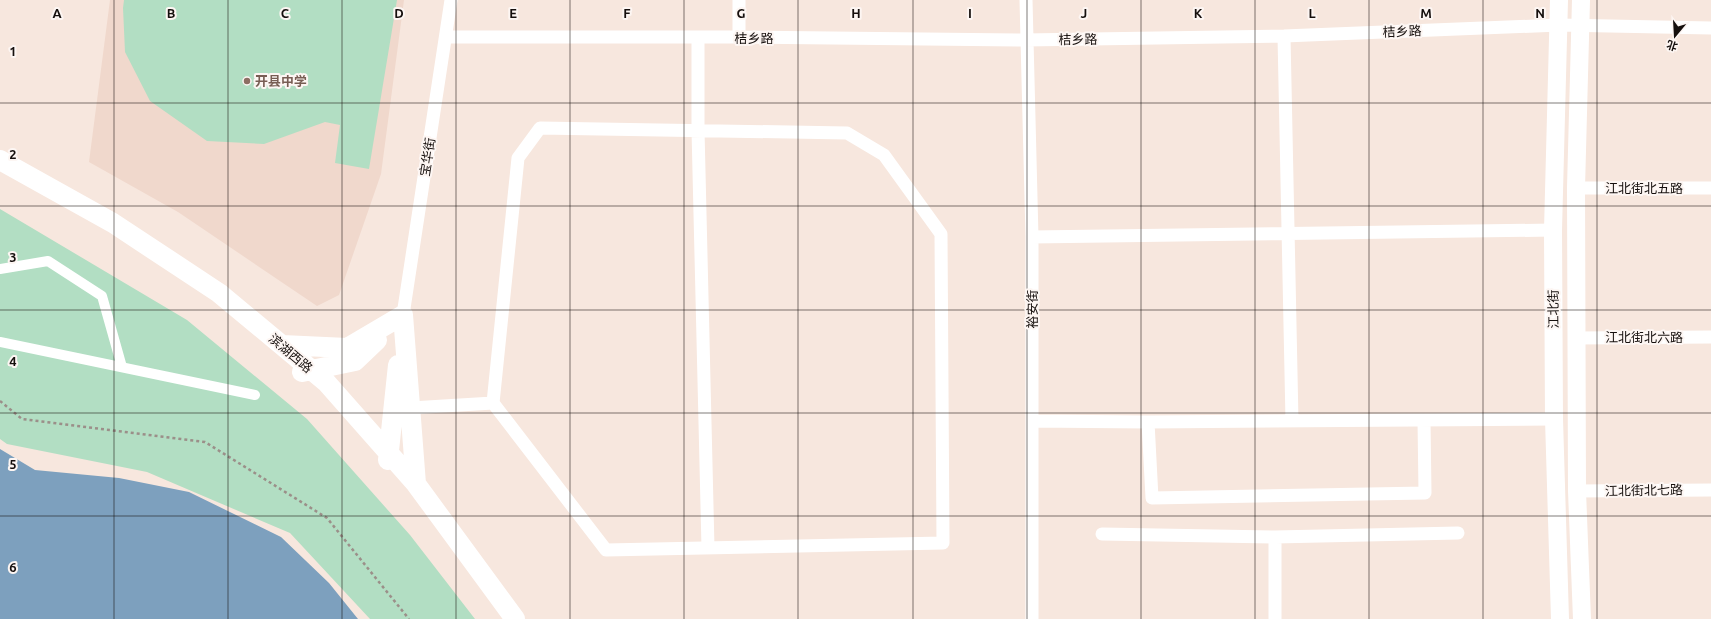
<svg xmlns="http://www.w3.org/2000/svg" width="1711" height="619" viewBox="0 0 1711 619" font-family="Ubuntu,'Noto Sans SC',sans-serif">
<rect width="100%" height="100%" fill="#f7e7de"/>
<path fill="#f0d8cc" d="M110 0H404L381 174 339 295 317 306 178 212 89 162Z"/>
<path fill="#b2dec3" d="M124 0H397L369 169 335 163 340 125 325 122 264 144 207 141 150 101 125 52 123 8Z
M0 209 187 320 307 419 410 535 475 619H370L290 533 147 472 7 444 0 439Z"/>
<path fill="#7da0be" d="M0 449 35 470 119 478 189 492 281 537 329 583 358 619H0Z"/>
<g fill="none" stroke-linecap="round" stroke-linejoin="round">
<path stroke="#9b8f89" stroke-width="2.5" stroke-dasharray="3 3" stroke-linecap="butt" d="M0 401 22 419 205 442 327 518 409 619"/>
<path stroke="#fff" stroke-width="10" d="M0 269 48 261 102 296 122 367
M0 342 255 395"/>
<path stroke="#fff" stroke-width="13" d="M1026 0 1032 237V619
M1284 36 1292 421
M446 37H739L1025 40 1284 36 1559 25 1711 28
M739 37V0
M698 38V130L708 548
M540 128 847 133 884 155 941 234 943 543 606 550 493 403 518 158Z
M1576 188H1711
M1032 237 1553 230
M403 315 451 0
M1578 338 1711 337
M411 408 493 403
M1032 421 1148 422 1554 419
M1148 422 1152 498 1425 493 1424 420
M1577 491 1711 490
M1102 534 1275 537 1458 533
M1275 619V537"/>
<path stroke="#fff" stroke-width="18" d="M1559 0 1553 230 1554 419 1560 619
M1581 0 1576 188 1577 491 1582 619"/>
<path stroke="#fff" stroke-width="20" d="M0 160 113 223 219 293 326 382 416 484 515 619
M403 315 416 484
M282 345 347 348 403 315
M302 372 355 361 377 340
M388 460 398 365"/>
</g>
<path fill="none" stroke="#150f0d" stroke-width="1" stroke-opacity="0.55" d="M114 0V619M228 0V619M342 0V619M456 0V619M570 0V619M684 0V619M798 0V619M913 0V619M1027 0V619M1141 0V619M1255 0V619M1369 0V619M1483 0V619M1597 0V619M0 103H1711M0 206H1711M0 310H1711M0 413H1711M0 516H1711"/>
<circle fill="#8d6e63" stroke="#fdf6f3" stroke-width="1.5" cx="247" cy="81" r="4"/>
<g text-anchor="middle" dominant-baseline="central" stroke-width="4" stroke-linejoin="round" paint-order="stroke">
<g font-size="13" fill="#150f0d" stroke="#fdf6f3">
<text transform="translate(1402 31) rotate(-2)">桔乡路</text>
<text x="754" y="38">桔乡路</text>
<text transform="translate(1078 39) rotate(-1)">桔乡路</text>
<text transform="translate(427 157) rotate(-81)">宝华街</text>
<text x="1644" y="188">江北街北五路</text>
<text transform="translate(1032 309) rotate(-90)">裕安街</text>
<text transform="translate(1553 309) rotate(-91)">江北街</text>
<text x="1644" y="337">江北街北六路</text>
<text transform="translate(291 353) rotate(40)">滨湖西路</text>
<text transform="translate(1644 490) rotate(-1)">江北街北七路</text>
</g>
<g font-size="13" font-weight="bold" fill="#785e54" stroke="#fdf6f3" text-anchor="start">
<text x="255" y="81">开县中学</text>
</g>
</g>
<g font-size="13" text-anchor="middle" font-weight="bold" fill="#150f0d" stroke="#fdf6f3" stroke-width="4" stroke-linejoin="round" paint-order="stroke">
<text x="57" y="18">A</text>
<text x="171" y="18">B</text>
<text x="285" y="18">C</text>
<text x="399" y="18">D</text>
<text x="513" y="18">E</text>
<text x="627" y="18">F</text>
<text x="741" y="18">G</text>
<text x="856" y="18">H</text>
<text x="970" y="18">I</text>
<text x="1084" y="18">J</text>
<text x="1198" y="18">K</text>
<text x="1312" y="18">L</text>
<text x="1426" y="18">M</text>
<text x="1540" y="18">N</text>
<text x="13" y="56">1</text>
<text x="13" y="159">2</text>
<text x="13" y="262">3</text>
<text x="13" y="366">4</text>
<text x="13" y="469">5</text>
<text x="13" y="572">6</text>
</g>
<g transform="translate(1675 36) rotate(198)" stroke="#fdf6f3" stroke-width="3" paint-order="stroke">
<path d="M0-3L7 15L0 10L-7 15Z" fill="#150f0d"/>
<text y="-6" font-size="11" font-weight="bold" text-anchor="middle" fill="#150f0d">北</text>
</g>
</svg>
